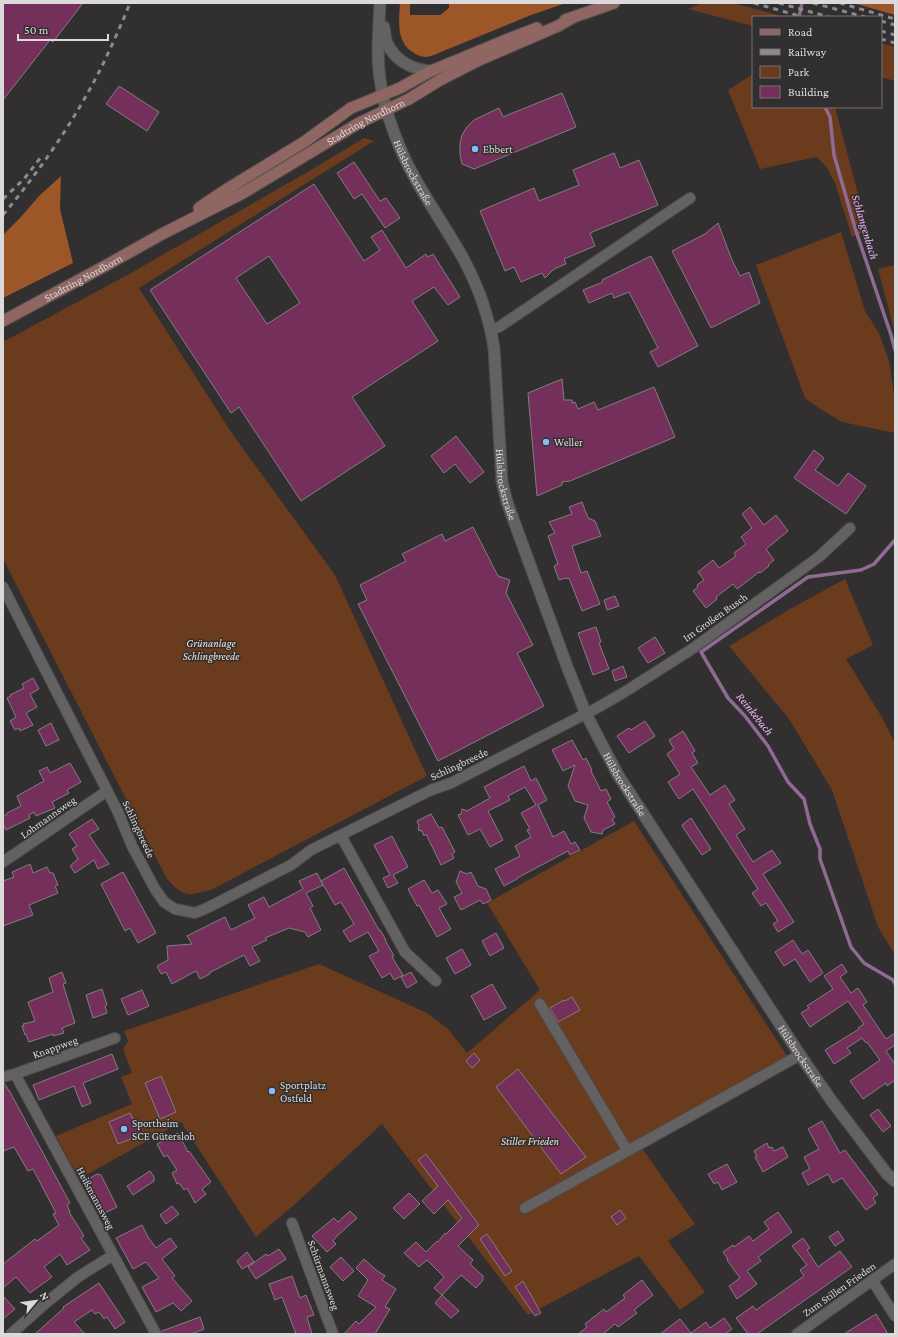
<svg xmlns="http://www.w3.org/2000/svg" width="898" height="1337" viewBox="0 0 898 1337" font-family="'Crimson Pro',serif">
<rect width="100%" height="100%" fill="#322f30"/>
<path fill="#6a3b1c" d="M702 3H733L785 17H753V26L688 9Z
M881 43 895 47V81L881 77Z
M753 74V107H835L868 232 852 237 835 183 827 168 817 157 760 169 728 90Z
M364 138 374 141 139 288 231 432 335 575 427 776 213 889C190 896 183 898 167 879L3 559V342L129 274 311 170Z
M841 232 865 311 879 333 889 361 895 401V433L842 422 817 407 805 398 756 265Z
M895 265V333L878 269Z
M845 579 873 645 846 659 883 719 895 744V955L878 927 832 790 789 719 729 646 790 609Z
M634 821 789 1059 637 1141 695 1224 668 1241 705 1292 680 1310 639 1256 528 1315 382 1124 294 1205 256 1237 181 1122 79 1179 56 1136 132 1104 121 1077 132 1073 123 1049 128 1041 124 1031 319 964 427 1013 448 1029 467 1053 540 990 487 903Z"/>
<path fill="#9c5628" d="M400 3H410V15H440L449 8V3H566L531 15 441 52C436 54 430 57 426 57 421 57 415 54 411 51 396 40 399 19 400 3Z
M853 3H895V15Z
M61 176 60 209 73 263 3 298V235L20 218 39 196Z"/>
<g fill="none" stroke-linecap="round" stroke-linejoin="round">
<path stroke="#8f6b94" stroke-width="3.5" d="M799 17 802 3
M825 107 830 117 834 155 855 228 891 335 895 350
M895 540 874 564 861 570 808 577 701 652 728 698 745 716 768 746 788 782 804 799 810 824 820 849V859L851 947 864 963 893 980 895 984"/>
</g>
<path fill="#74305b" stroke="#817e80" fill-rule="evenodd" d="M3 3H83L53 42 50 40 3 100Z
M119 86 159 112 147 131 106 104Z
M562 93 576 127 474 169 462 164 460 154V144L462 135 467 127 474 120 499 108 503 117Z
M614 153 620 168 639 160 658 205 590 233 595 246 564 259 566 264 554 269 545 278 542 273 521 282 514 267 505 271 480 211 534 188 539 201 579 185 573 170Z
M354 162 380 201 386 198 400 218 385 228 362 194 354 199 337 173Z
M314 184 364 261 380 250 371 237 382 230 406 268 426 254 428 257 433 254 460 297 448 305 434 287 412 301 438 341 352 397 385 446 301 501 239 407 231 413 150 290ZM269 256 300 303 267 324 236 278Z
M718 223 732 260 740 276 749 272 760 303 711 328 672 251 705 234Z
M651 256 698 346 658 367 650 352 658 348 629 292 614 298 612 293 589 303 583 290 603 282 602 280Z
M562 379 564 400H572V403L575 402 578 409 594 402 598 410 654 387 675 437 570 481 562 482V485L537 496 528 393Z
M456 436 484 472 470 483 455 464 444 473 431 456Z
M814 450 824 458 815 470 838 486 848 473 866 486 846 514 794 478Z
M582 502 588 518 595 521 601 536 572 546 581 573 587 571 600 604 582 611 569 578 567 579 566 578 559 580 554 566 558 564 548 536 555 533 549 522 572 514 569 507Z
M750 507 764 525 776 515 788 531 766 549 774 560 768 565 769 566 760 573 759 572 737 589 733 584 716 597 717 599 706 608 693 591 698 587 697 585 704 580 698 572 713 560 719 568 736 556 734 553 746 544 741 537 752 528 742 514Z
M473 527 498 576 510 580 506 593 533 645 517 653 544 706 438 761 358 604 367 600 360 585 406 561 402 554 442 534 445 541Z
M615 596 619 606 607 610 604 600Z
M596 627 601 642 599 643 609 669 593 675 578 633Z
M655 637 665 653 648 663 638 648Z
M623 666 627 677 615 681 612 671Z
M33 678 39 689 30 694 37 707 26 713 33 725 20 731 19 728 15 730 10 721 16 717 7 698 11 696 10 695 24 688 22 684Z
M645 721 655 736 629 753 617 736 629 728 631 730Z
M51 723 59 740 46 746 38 730Z
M683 731 695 751 692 753 698 763 691 767 710 795 725 785 735 800 729 804 745 829 736 835 753 862 772 850 781 863 763 874 794 922 778 932 773 924 778 921 766 903 761 906 752 893 758 889 693 789 679 799 668 782 680 774 667 754 674 749 669 740Z
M572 740 583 760 586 758 592 770 591 771 601 791 606 789 611 799 607 802 615 817 612 819 615 824 603 830 602 834 591 832 584 818 588 805 575 801 568 786 575 765 563 771 552 750Z
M70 763 81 782 67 790 69 793 52 802 55 808 36 816 34 812 29 815 30 818 6 830 3 824V817L7 814V813L21 806 17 796 44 781 39 771 47 767 50 773Z
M524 766 531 781 536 778 547 800 538 805 553 837 564 831 571 844 575 842 580 850 570 855 568 851 517 878V879L504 886 495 869 520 856 515 846 531 837 527 830 530 829 521 813 536 805 525 787 508 796 510 800 488 811 503 840 490 847 480 829 468 835 458 815 461 814 462 809 467 811 490 798 484 787Z
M431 814 439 828 442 827 455 852 452 854 454 858 441 865 426 834 424 836 422 831 418 830 419 826 417 821Z
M691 818 711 849 702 855 682 826 683 824Z
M92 819 99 829 89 835 109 864 98 869 94 860 75 873 70 866 78 859 72 849 77 846 69 834Z
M392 836 408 867 393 875 398 883 388 888 383 878 390 875 374 845Z
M30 864 33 873 47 867 50 873H53L58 885 55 886 58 893 29 905 33 915 3 926V881L14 877 12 872Z
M344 868 379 930H380L386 940H385L394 956 392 957 403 975 394 980 390 973 382 978 369 956 379 951 368 932 350 942 343 931 354 924 341 902 335 905 321 881Z
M460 871 467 874 471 872 478 886 486 889 491 900 483 904 480 900 461 910 454 897 462 893 456 882Z
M123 872 156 933 138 943 130 928 125 931 101 884Z
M317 873 323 885 306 893 313 906 310 908 321 930 308 937 305 932 289 928 265 938 267 940 252 947 260 961 250 966 244 955 209 973 210 974 200 979 196 971 172 984 166 972 161 974 157 966 168 960 167 946 192 944 187 936 225 917 231 930 255 918 248 905 264 897 269 907 303 889 299 881Z
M424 880 432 893 438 890 447 904 439 908 451 929 437 937 419 905 417 906 408 889Z
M496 933 504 948 490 956 482 941Z
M793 940 802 954 808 950 823 973 810 982 795 959 784 966 775 952Z
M462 949 471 965 455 974 446 958Z
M842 964 847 972 840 977 851 993 858 988 867 1002 863 1005 886 1039 895 1033V1045L886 1051 895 1064V1080L887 1086 886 1083 863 1099 850 1081 880 1060 867 1042 866 1043 862 1038 847 1048 851 1053 834 1064 825 1050 859 1029 858 1028 864 1024 848 1001 810 1027 801 1013 809 1008 807 1006 833 989 824 976Z
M62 972 66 983 63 984 75 1023 62 1028 64 1033 53 1036V1034L29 1042 26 1034 25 1035 22 1026H24L23 1024 35 1021 28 1002 53 992 49 978Z
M411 972 417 982 407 988 401 977Z
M492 984 506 1008 484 1020 471 996Z
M102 989 107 1005 105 1006 107 1013 93 1018 86 995Z
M142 990 149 1006 128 1015 121 999Z
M572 997 580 1010 558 1022 550 1008 564 1000 565 1001Z
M474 1053 480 1060 472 1068 466 1061Z
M112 1054 118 1069 83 1083 91 1103 82 1107 74 1086 39 1100 33 1085Z
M518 1069 586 1157 561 1174 496 1087Z
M161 1076 176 1112 160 1119 145 1083Z
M3 1083H4L10 1092 70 1203 67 1205 70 1212H69L84 1236 81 1238 90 1250 67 1265 60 1254 44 1267 52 1277 30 1293 16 1277 3 1288V1264L35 1239 37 1241 59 1225 53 1214 56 1213 33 1169 28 1171 14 1147 3 1151Z
M878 1109 891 1126 883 1132 870 1115Z
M130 1113 140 1135 118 1144 109 1122Z
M822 1121 840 1153 845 1150 878 1194 873 1198 876 1203 866 1210 842 1178 833 1183 828 1174 808 1185 802 1173 810 1169 804 1157 819 1149 808 1129Z
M178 1133 188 1152 189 1151 211 1182 202 1189 206 1194 195 1203 187 1188 184 1190 179 1183 177 1184 172 1173 177 1170 167 1155 164 1157 157 1144Z
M767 1143 769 1148 772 1147 774 1151 783 1147 788 1157 763 1172 755 1157 757 1156 754 1151Z
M426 1154 479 1225 458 1246 473 1260 470 1264 483 1276V1280L476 1288 461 1275 442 1295 459 1311 451 1318 435 1303 442 1295 434 1288 444 1277 427 1260 419 1267 404 1253 416 1242 426 1252 437 1241 438 1242 445 1233 446 1234 462 1218 448 1200 434 1214 422 1201 438 1186 418 1160Z
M727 1164 737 1182 722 1190 718 1182 714 1184 708 1174Z
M150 1171 154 1177V1181L133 1195 127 1186Z
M97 1174 101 1175 117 1207 103 1214 85 1181Z
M409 1193 420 1204 404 1219 393 1208Z
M172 1206 179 1214 166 1224 160 1215Z
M620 1210 626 1218 617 1225 611 1217Z
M350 1211 357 1218 337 1236 333 1241 336 1244 327 1252 312 1236 334 1218 338 1222Z
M778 1212 792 1232 758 1257 761 1261 747 1271 757 1284 737 1299 729 1286 740 1278 727 1260 728 1259 723 1252 733 1245 734 1247 749 1236 753 1241 769 1229 764 1222Z
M142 1225 148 1237 156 1248 170 1238 177 1247 162 1259 175 1276 172 1278 192 1301 181 1311 173 1303 156 1312 142 1287 159 1278 146 1262 133 1269 116 1238Z
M838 1231 844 1240 835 1246 829 1237Z
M487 1234 512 1271 505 1276 480 1239Z
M803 1238 810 1248 807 1250 818 1267 840 1251 852 1267 757 1334H748L736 1318 753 1306 756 1310 804 1276 800 1270 807 1265 792 1246Z
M279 1249 286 1259 256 1279 248 1267 266 1254 268 1256Z
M247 1252 254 1262 242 1269 237 1261Z
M341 1257 354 1271 343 1281 330 1267Z
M364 1259 376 1270 385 1276 382 1280 396 1289 385 1307 390 1309 375 1334H344L356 1321 359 1324 376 1307 358 1296 368 1280 356 1268Z
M292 1276 300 1298 306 1295 314 1315 307 1317 312 1334H296L282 1297 275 1300 269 1284Z
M642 1280 653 1295 634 1310 637 1313 618 1327 615 1324 603 1334H578L587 1327 585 1324 604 1309 606 1312 625 1298 623 1295Z
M523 1281 541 1313 535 1316 515 1287Z
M99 1283 125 1322 115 1329 107 1317 104 1319 99 1312 95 1314 92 1310 74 1322 85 1334H35L64 1308 63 1307Z
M3 1296 15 1309 3 1319Z
M876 1314 888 1334H844Z
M200 1317 204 1329 191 1334H162V1331Z
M724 1318 732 1329 725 1334H660L680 1319 691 1333 706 1322 710 1328Z"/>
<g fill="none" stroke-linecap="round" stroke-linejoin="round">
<g stroke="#504d4e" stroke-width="12">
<path id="minor" d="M491 330 499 327 690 198
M3 587 118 812 132 846 155 889 164 902 175 909 195 913 207 908 291 865 311 850 431 790 451 783 595 709 623 693 692 649 797 573 820 556 850 528
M341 836 405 952 436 981
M3 862 107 791
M540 1004 627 1150
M15 1074 156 1334
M3 1077 15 1074 115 1038
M525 1208 800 1055
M292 1223 333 1334
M872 1280 895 1316
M11 1334 47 1302 78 1277 113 1255
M797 1334 895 1264"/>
</g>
<g stroke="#504d4e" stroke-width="13">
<g id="tertiary">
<path id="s1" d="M380 3C379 28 376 54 380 79 382 97 388 117 395 135 411 180 441 218 464 260 479 288 489 317 494 348L502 482 507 502 568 669 586 714 618 775 800 1055 831 1100 887 1174 895 1181"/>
<path d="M384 27C385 32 385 38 387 43 395 61 413 70 431 71"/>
</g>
</g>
<g stroke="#504d4e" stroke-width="13">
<g id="secondary">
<path d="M565 20 614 3"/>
<path d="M199 208 224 191 304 142 351 108 400 88 431 71 506 40 537 28"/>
<path id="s2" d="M3 321 105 266 162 234 243 193 359 123 409 99 440 80 477 61 558 26 572 18"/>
</g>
</g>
<use href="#minor" stroke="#646162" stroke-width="10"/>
<use href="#tertiary" stroke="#646162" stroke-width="11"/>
<use href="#secondary" stroke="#906662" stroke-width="11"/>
<path stroke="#8d8a8b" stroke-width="3" stroke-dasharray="5 5" stroke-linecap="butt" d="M754 3 803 17
M779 3 829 17
M813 3 865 17
M840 3 895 19
M881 21 895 25
M881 31 895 35
M881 39 895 43
M3 199 24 179 41 157
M3 215C42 168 77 117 104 62 113 43 122 23 130 3"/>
</g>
<g fill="#86bbfb" stroke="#322f30" stroke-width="1.5">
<circle cx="475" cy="149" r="4"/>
<circle cx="546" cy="442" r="4"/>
<circle cx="272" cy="1091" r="4"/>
<circle cx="124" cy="1129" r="4"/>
</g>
<g text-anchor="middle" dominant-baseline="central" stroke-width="3" stroke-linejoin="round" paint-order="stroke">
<g font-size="11" fill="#dbd9d9" stroke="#322f30">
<text stroke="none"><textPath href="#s2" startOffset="414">Stadtring Nordhorn</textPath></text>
<text stroke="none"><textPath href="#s1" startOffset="176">Hülsbrockstraße</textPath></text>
<text stroke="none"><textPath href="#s2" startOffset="91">Stadtring Nordhorn</textPath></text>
<text stroke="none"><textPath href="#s1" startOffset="508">Hülsbrockstraße</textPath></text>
<text transform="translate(715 617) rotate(-35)">Im Großen Busch</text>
<text transform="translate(459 764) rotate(-25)">Schlingbreede</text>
<text stroke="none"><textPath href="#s1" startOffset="832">Hülsbrockstraße</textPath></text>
<text transform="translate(48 817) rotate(-35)">Lohmannsweg</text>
<text transform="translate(139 829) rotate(65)">Schlingbreede</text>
<text transform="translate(55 1047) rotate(-20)">Knappweg</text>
<text stroke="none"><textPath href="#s1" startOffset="1156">Hülsbrockstraße</textPath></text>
<text transform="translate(96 1198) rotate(62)">Heißmannsweg</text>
<text transform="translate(324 1275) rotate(70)">Schürmannsweg</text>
<text transform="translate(839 1289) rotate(-35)">Zum Stillen Frieden</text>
</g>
<g font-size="11" fill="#dbd9d9" stroke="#322f30" text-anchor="start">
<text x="483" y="149">Ebbert</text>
<text x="554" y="442">Weller</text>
<text x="280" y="1085">Sportplatz<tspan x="280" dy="13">Ostfeld</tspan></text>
<text x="132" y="1123">Sportheim<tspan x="132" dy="13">SCE Gütersloh</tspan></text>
</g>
<g font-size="11" font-style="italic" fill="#f3ded2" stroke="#322f30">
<text x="211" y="643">Grünanlage<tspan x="211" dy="13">Schlingbreede</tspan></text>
<text x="530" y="1141">Stiller Frieden</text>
</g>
<g font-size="12" font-style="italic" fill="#ebb1f5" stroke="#322f30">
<text transform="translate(865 227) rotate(73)">Schlangenbach</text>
<text transform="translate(755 714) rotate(51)">Reinkebach</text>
</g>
</g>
<rect width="898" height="1337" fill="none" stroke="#dbd9d9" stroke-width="8"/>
<rect x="752" y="16" width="130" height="92" fill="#322f30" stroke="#767374"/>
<rect x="760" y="29" width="20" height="6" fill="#906662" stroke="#767374"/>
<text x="788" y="36" font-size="12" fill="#dbd9d9">Road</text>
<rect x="760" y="49" width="20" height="6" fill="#8d8a8b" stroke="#767374"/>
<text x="788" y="56" font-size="12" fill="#dbd9d9">Railway</text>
<rect x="760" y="66" width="20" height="12" fill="#6a3b1c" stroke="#767374"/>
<text x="788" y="76" font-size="12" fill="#dbd9d9">Park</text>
<rect x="760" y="86" width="20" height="12" fill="#74305b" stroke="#767374"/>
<text x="788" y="96" font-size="12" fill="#dbd9d9">Building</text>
<g transform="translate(36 1301) rotate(61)" stroke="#322f30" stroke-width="3" paint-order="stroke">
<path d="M0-3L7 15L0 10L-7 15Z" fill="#dbd9d9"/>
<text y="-6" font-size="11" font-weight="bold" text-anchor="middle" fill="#dbd9d9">N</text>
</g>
<path d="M18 34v6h90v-6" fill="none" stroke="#dbd9d9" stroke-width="2"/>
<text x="24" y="34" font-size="12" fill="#dbd9d9" stroke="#322f30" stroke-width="3" paint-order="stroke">50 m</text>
</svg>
